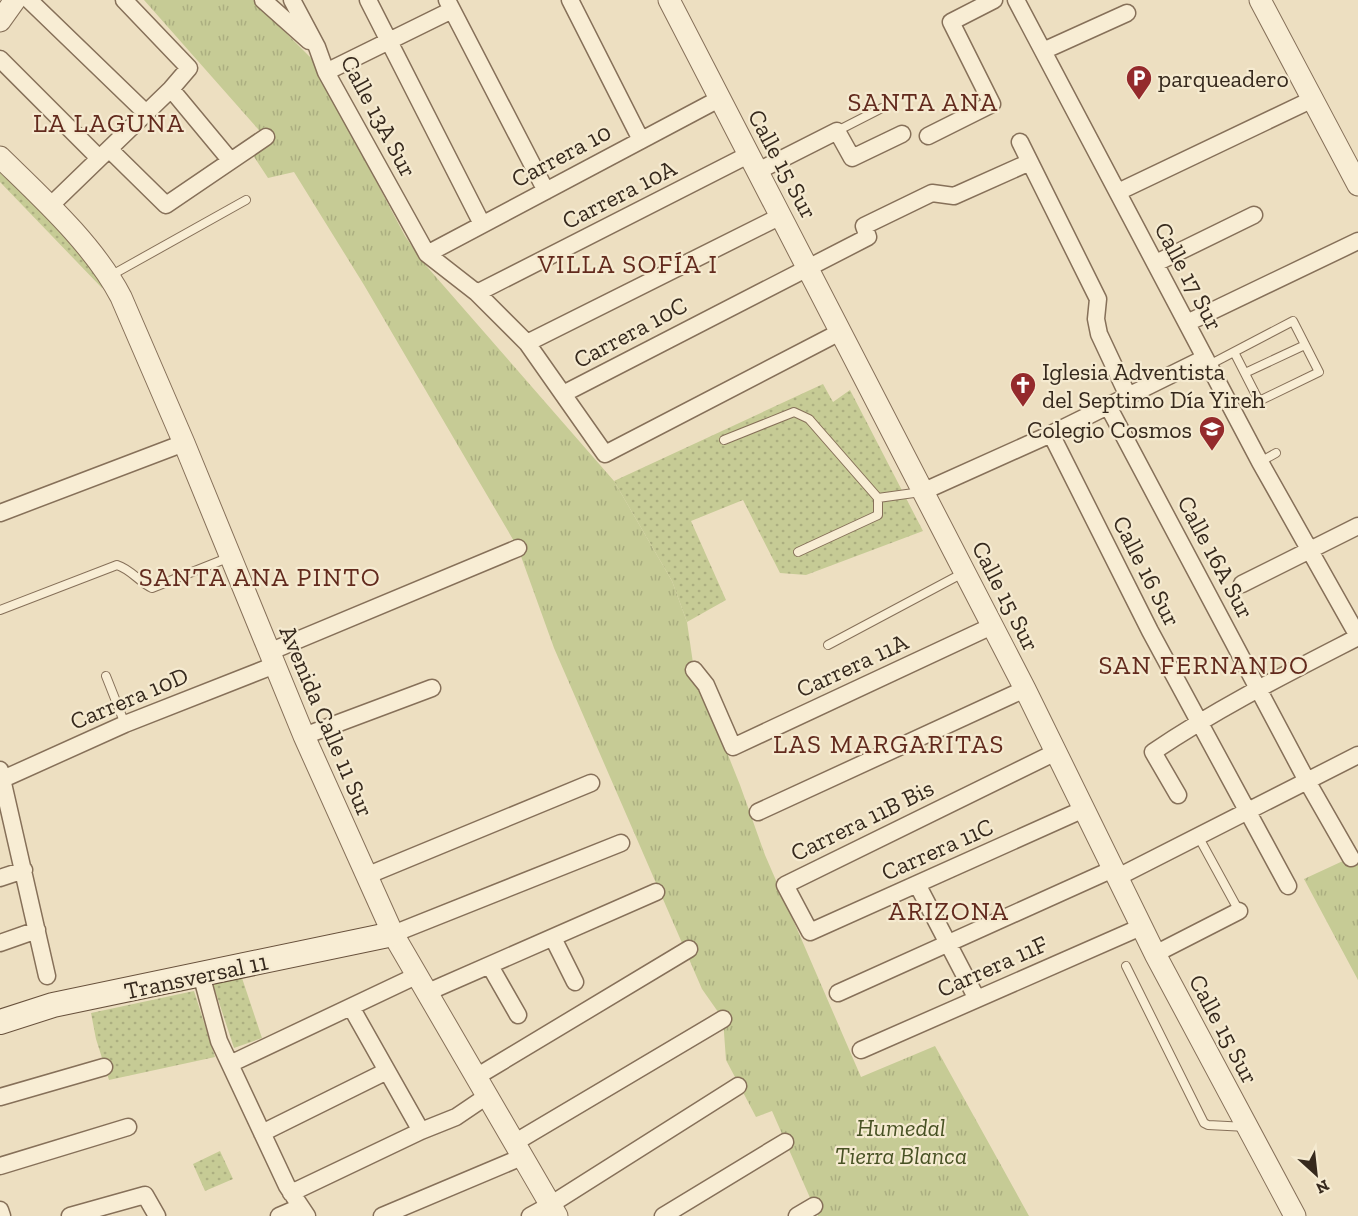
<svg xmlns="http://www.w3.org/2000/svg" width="1358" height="1216" viewBox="0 0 1358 1216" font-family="'Zilla Slab',serif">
<defs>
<pattern id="grass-dots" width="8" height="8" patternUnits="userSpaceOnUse" patternTransform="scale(1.5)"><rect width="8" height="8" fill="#c6cb95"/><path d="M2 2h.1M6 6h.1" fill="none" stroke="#abae80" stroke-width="1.8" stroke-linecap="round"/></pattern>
<pattern id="park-tufts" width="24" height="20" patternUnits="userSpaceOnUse" patternTransform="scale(1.5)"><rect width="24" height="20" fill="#c6cb95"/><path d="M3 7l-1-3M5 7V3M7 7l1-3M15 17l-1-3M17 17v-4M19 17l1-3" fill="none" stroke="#abae80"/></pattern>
</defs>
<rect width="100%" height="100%" fill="#eddfc1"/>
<path fill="url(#grass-dots)" d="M0 169 47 215 107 282 102 288 0 182Z
M823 384 833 402 850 390 923 531 806 575 780 573 743 500 691 521 726 600 687 622 672 581 614 481Z
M242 978 262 1038 234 1048 213 984Z
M194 991 215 1057 109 1080 96 1039 91 1013Z
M220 1151 233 1179 205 1191 193 1164Z"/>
<path fill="url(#park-tufts)" d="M144 0H253L311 58 405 236 422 261 614 481 672 581 687 622 694 670 740 785 765 855 861 1077 935 1046 1029 1216H818L772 1111 756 1117 726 1060 723 1019 702 989 554 648 518 548 364 285 294 172 268 178 249 149 265 137Z
M1358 854V980L1304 879Z"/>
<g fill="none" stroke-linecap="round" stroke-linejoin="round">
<g stroke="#867059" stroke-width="10">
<path id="service" d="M837 131 882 108
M110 276 246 200
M1209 365 1293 321 1319 372 1259 401 1234 352
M1245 373 1305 345
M724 440 794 412 809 419 878 498 921 492
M1260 462 1276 453
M798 552 878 515V498
M0 610 117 565C132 570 139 582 152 588L230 557
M828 645 965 572
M106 676 125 724
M1198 836 1239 911
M1126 966 1204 1123 1208 1125 1247 1127"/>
</g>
<g stroke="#867059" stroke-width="19">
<path id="minor" d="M29 0 146 113
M263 0 309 41
M292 0 317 47 326 72 427 254 477 293 527 343 605 454 840 332
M368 0 482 224
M447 0 546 191
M570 0 641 140
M1016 0 1260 462 1358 636
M1043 51 1127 13
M0 59 99 158
M326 72 452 10
M171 89 230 160
M928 136 992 104 951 22 994 0
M1020 142 1098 299 1096 319 1099 334 1128 396
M109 149 166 205 266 137
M758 171 837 131 852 158 902 134
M1118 192 1313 99
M50 206 171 89 189 68 124 0
M427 254 719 99
M1156 263 1254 215
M477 293 750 154
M1187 323 1358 241
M527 343 781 216
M563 394 868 237 864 226 932 193 954 196 1030 162
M1108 406 1307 781 1351 858
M1051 434 1150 631 1288 886
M922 492 1051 434 1205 358
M0 513 184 443
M1242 584 1358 526
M269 652 518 548
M694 670 706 685 733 747 992 626
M304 736 432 688
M1056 752 785 885 810 932 1084 809
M0 770 47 976
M3 779 125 724 275 665
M1178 795 1153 752C1218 708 1288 673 1358 637
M758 812 1025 689
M366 876 591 783
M1118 877 1358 755
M0 878 24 870
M917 884 977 999
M393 934 621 843
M553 938 575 982
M0 943 37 930
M1155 954 1239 911
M490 966 518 1015
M201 974 219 1041 287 1186 307 1216
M428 992 656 892
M838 993 1113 869
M351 1007 421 1131
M861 1050 1141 927
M230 1064 418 975
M476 1077 689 949
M0 1097 104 1067
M262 1133 387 1071
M514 1143 723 1019
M0 1166 128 1127
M291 1193 421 1131 456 1117 487 1096
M0 1210 2 1216
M70 1216 145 1195 157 1216
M279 1216 300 1207
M382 1216 522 1157
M530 1216 550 1205 738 1086
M663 1216 785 1142
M797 1216 814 1206"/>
</g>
<g stroke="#867059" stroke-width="23">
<path id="tertiary" d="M669 0 1025 689 1155 954 1295 1216
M1260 0 1358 185
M0 21 15 0
M0 157C42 198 94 245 121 297L184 443 304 736 393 934 557 1216"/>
</g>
<g stroke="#68513c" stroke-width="26">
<path id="secondary" d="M0 1022 53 1005 393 934"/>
</g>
<use href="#service" stroke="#f8edd4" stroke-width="8"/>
<use href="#minor" stroke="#f8edd4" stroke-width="16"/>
<use href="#tertiary" stroke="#f8edd4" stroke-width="21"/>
<use href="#secondary" stroke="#f8edd4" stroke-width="24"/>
</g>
<defs>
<g id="parking-pin" transform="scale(1.35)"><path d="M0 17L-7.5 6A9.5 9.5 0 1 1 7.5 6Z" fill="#942a2c" stroke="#f5ead0"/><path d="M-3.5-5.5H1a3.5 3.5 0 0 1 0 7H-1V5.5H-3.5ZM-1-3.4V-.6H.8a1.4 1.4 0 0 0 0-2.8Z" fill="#fff"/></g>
<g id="church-pin" transform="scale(1.35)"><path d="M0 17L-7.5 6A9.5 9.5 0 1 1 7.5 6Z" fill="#942a2c" stroke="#f5ead0"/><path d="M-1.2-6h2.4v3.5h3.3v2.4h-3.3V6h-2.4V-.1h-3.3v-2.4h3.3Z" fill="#fff"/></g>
<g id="school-pin" transform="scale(1.35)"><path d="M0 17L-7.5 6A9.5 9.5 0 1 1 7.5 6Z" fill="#942a2c" stroke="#f5ead0"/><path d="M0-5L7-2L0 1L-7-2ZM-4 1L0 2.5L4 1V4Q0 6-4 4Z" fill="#fff"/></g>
</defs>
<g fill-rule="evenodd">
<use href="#parking-pin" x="1139" y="78"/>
<use href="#church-pin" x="1023" y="385"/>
<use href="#school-pin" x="1212" y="429"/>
</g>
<g text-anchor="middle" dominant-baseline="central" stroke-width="4.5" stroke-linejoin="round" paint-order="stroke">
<g font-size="24" fill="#36291d" stroke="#f5ead0" text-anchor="start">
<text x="1158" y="78">parqueadero</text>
<text x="1042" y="371">Iglesia Adventista<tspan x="1042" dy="28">del Septimo Día Yireh</tspan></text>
<text x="1192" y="429" text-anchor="end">Colegio Cosmos</text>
</g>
<g font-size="24" fill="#36291d" stroke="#f5ead0">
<text transform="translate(379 116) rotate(62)">Calle 13A Sur</text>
<text transform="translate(561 155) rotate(-28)">Carrera 10</text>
<text transform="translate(783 164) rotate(62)">Calle 15 Sur</text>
<text transform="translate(619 194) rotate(-27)">Carrera 10A</text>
<text transform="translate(1189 276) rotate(62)">Calle 17 Sur</text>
<text transform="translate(630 332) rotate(-28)">Carrera 10C</text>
<text transform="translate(1216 557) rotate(62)">Calle 16A Sur</text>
<text transform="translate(1147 571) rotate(63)">Calle 16 Sur</text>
<text transform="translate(1006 596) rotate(63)">Calle 15 Sur</text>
<text transform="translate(852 665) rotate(-25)">Carrera 11A</text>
<text transform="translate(129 698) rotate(-23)">Carrera 10D</text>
<text transform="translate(327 721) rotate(67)">Avenida Calle 11 Sur</text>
<text transform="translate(862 820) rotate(-26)">Carrera 11B Bis</text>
<text transform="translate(937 849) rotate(-24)">Carrera 11C</text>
<text transform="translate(992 966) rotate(-24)">Carrera 11F</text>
<text transform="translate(196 976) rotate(-12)">Transversal 11</text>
<text transform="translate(1224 1029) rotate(62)">Calle 15 Sur</text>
</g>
<g font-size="24" font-style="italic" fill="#485224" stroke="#f5ead0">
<text x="901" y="1127">Humedal<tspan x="901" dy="28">Tierra Blanca</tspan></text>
</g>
<g font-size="26" letter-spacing="1.5" fill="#622a1d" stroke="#f5ead0">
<text x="923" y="102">SANTA ANA</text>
<text x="109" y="123">LA LAGUNA</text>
<text x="628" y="264">VILLA SOFÍA I</text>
<text x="260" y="577">SANTA ANA PINTO</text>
<text x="1204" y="665">SAN FERNANDO</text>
<text x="889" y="744">LAS MARGARITAS</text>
<text x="949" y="911">ARIZONA</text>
</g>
</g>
<g transform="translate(1316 1174) rotate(153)" stroke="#f5ead0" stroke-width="4.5" paint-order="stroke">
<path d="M0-4.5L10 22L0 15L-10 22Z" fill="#36291d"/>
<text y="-9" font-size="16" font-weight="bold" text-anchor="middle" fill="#36291d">N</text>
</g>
</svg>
